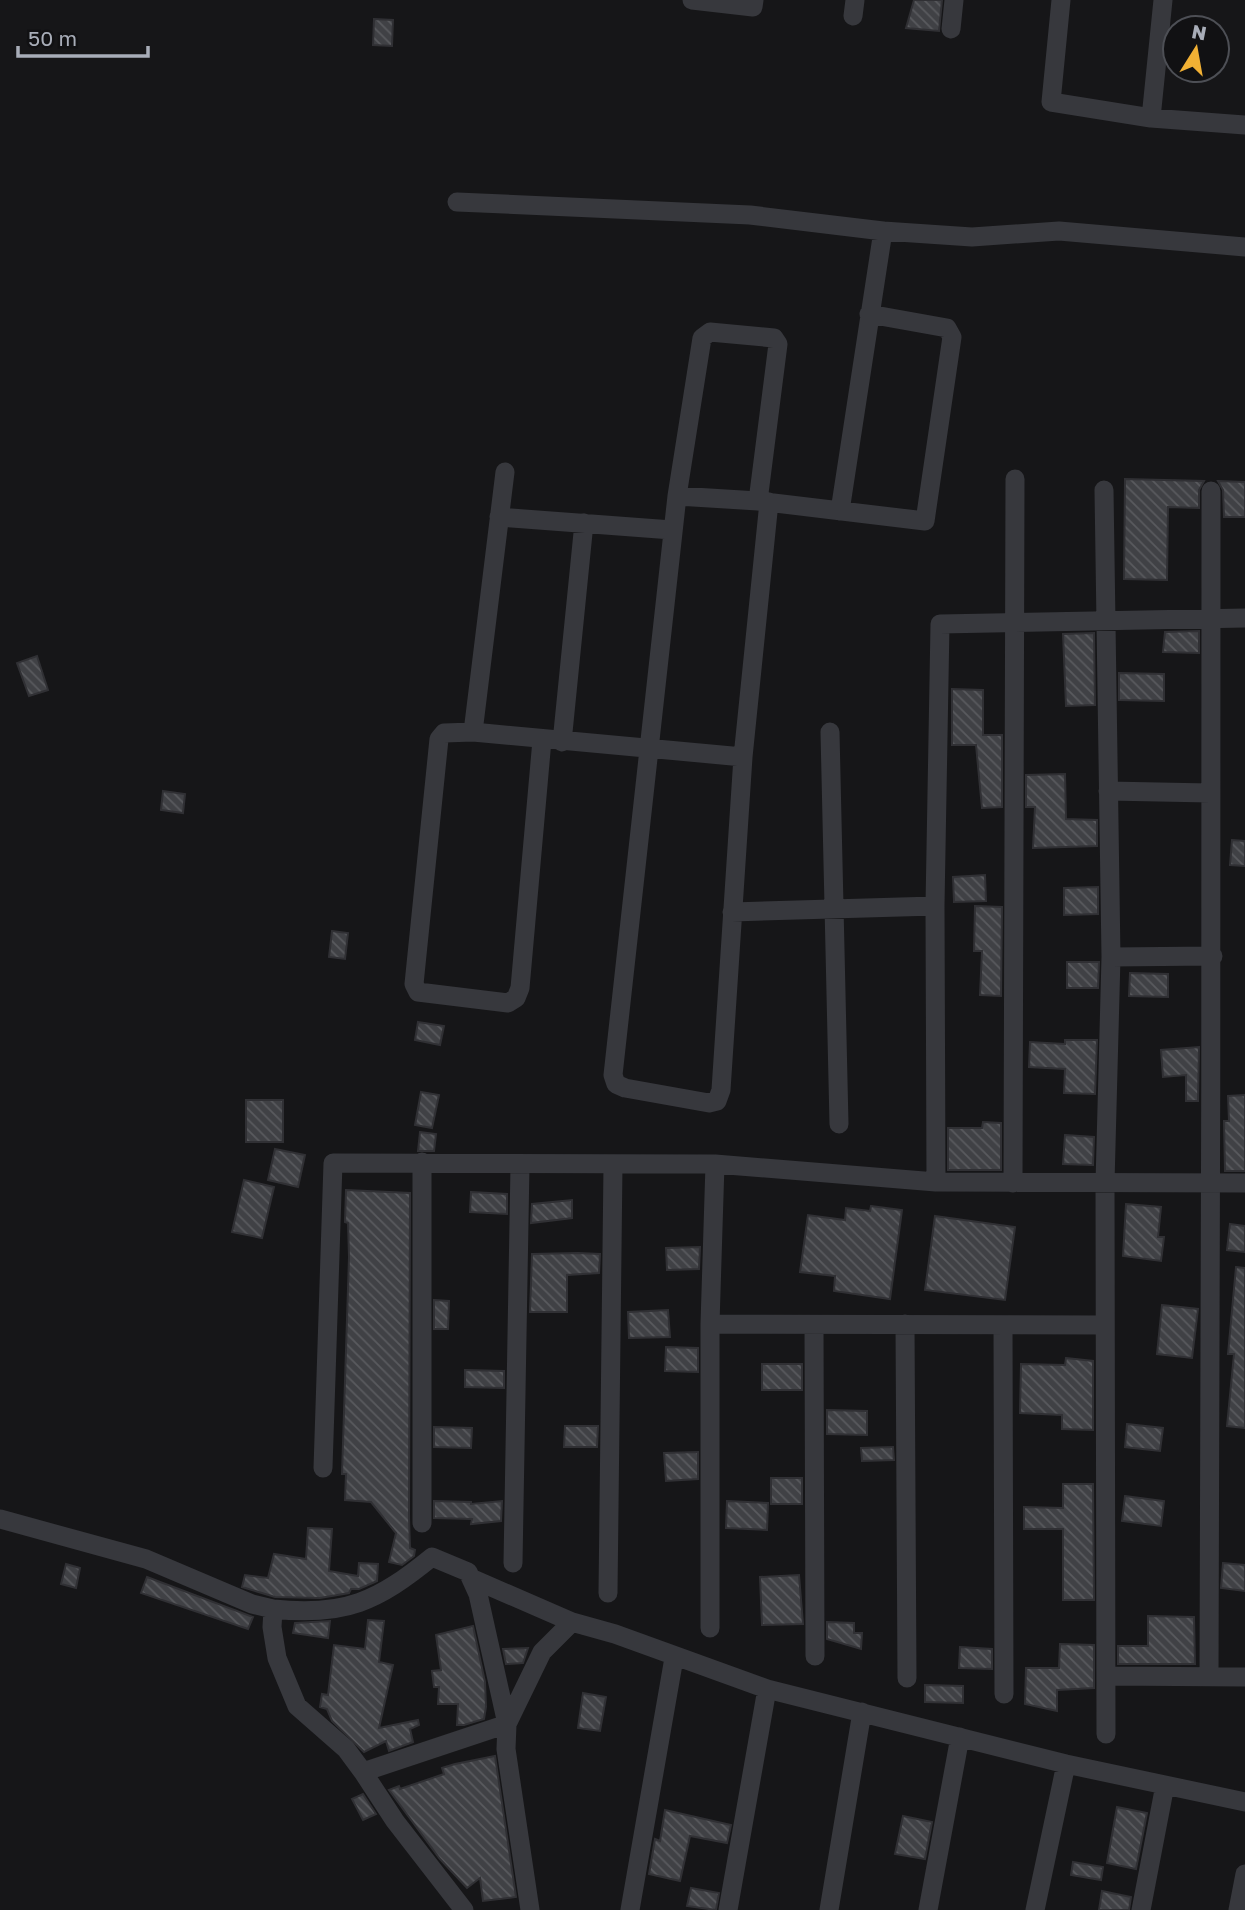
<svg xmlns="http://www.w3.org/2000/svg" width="1245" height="1910" viewBox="0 0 1245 1910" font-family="'Golos Text',sans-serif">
<defs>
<pattern id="building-back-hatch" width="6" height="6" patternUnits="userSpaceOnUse" patternTransform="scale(1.75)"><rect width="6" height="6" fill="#404145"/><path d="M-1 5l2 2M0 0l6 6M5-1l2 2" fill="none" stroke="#595a5e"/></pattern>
</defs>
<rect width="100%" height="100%" fill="#161618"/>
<path fill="url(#building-back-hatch)" stroke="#303034" stroke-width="2" d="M914 0H942L939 31 906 28Z
M374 19 393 20 392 46 373 45Z
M1125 479 1204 481 1199 490V508L1168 507 1167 580 1124 579Z
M1218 481 1245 482V517H1224L1223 490Z
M1199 631V653L1163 652 1165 632Z
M1094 633 1095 705 1066 706 1063 634Z
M37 656 48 690 29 696 17 663Z
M1119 673 1164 674V701L1119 700Z
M952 689 983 690V735H1002V807L982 808 976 745H952Z
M1065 774 1066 819 1097 820V846L1033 848 1035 807H1026V775Z
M163 791 185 794 183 813 161 810Z
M1232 840 1245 841V866L1230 865Z
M985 875 986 901 954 902 953 877Z
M1098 887V914L1064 915V888Z
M975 906 1002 907 1001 996 980 995 982 951H974Z
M332 931 348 933 345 959 329 957Z
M1067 962H1099L1098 988H1067Z
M1130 973 1168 974V997L1129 996Z
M418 1022 444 1026 440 1045 415 1040Z
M1065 1040H1097L1095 1094 1064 1093 1065 1069 1029 1067 1030 1042 1065 1044Z
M1199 1047 1198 1101H1186V1075L1163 1077 1161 1050Z
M421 1092 439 1095 432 1128 415 1125Z
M1245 1095V1171H1225L1224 1121H1229L1228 1096Z
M246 1100H283V1142H246Z
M983 1122 1001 1123V1170H948V1128H982Z
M420 1132 436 1134 434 1151H418Z
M1065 1135 1094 1137 1093 1165 1063 1164Z
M275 1149 305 1155 298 1187 268 1180Z
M244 1180 274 1187 262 1238 232 1232Z
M346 1190 410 1193 409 1517 410 1548 415 1550 414 1556 402 1565 389 1562 396 1533 371 1502 345 1500 346 1474H342L349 1257 348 1223 345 1222Z
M471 1192 507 1194V1214L470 1212Z
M572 1200V1218L531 1223 532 1204Z
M1126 1204 1161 1207 1158 1237H1164L1161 1261 1123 1256Z
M871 1206 902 1210 890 1299 834 1291 835 1276 800 1272 808 1215 845 1220 846 1208 870 1211Z
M935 1216 1015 1227 1005 1300 925 1290Z
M1230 1224 1245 1226V1252L1227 1250Z
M700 1247 699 1269 667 1270 666 1248Z
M578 1253 600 1254 599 1273 567 1275V1312H530L532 1254Z
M1236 1267 1245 1268V1428L1227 1426 1234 1354H1228Z
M434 1300 449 1301 448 1329H434Z
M1162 1305 1198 1309 1192 1358 1157 1354Z
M668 1310 670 1337 629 1338 628 1312Z
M666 1347 698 1348V1372L665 1371Z
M1066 1358 1093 1361V1430L1062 1429V1415L1020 1413 1021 1364 1065 1365Z
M762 1364H802V1390H762Z
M465 1370 504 1371V1388L465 1387Z
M827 1410 867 1411V1435L827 1434Z
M1127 1424 1163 1428 1160 1451 1125 1447Z
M565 1426H598L597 1447H564Z
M434 1427 472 1428 471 1448 434 1447Z
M893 1447 894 1460 862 1461 861 1448Z
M698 1452V1479L666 1481 664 1453Z
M771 1478H802V1504H771Z
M1063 1484H1093L1094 1600H1063V1529H1024V1507L1063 1508Z
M1125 1496 1164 1501 1161 1526 1122 1521Z
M434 1501 471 1502V1504L502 1501 501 1521 471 1524 472 1519 434 1518Z
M727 1501 768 1503 767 1530 726 1528Z
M308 1528 332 1529 329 1571 358 1576 359 1563 378 1564 377 1581 359 1589H351L349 1593 320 1598 275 1597 242 1587 245 1575 268 1578 274 1554 306 1559Z
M1223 1563 1245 1565V1591L1221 1588Z
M66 1564 80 1568 76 1588 61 1584Z
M799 1575 803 1624 762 1625 760 1577Z
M147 1577 253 1617 248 1629 141 1593Z
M1148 1616 1194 1617 1195 1664H1118V1646H1148Z
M368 1620 384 1621 379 1662 393 1665 379 1728 418 1720 419 1725 410 1729 413 1742 389 1751 386 1741 364 1752 332 1721 327 1709 320 1707 322 1694 328 1695 334 1645 365 1649Z
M330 1621 328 1638 293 1633 295 1623Z
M827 1622 854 1623V1633H862L861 1649 827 1639Z
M473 1626 485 1682 486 1707 484 1719 464 1725H457L458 1704H438L439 1687H434L432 1671 441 1670 436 1635Z
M1060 1644 1094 1645V1688L1057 1690V1711L1025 1704 1026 1668H1059Z
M960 1647 992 1649V1669L959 1668Z
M528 1648 523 1663 506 1664 503 1649Z
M925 1685 963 1686V1703L925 1702Z
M583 1693 606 1697 600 1731 578 1728Z
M495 1756 516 1897 483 1901 480 1878 467 1888 440 1859 389 1790 399 1786 400 1789 444 1774 442 1768 455 1764Z
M363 1794 376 1814 363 1820 352 1799Z
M1117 1807 1147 1813 1136 1869 1107 1863Z
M665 1810 731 1825 727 1843 690 1836 680 1881 649 1874 655 1839 660 1841Z
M903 1816 932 1822 925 1859 895 1854Z
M1073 1862 1103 1867 1101 1880 1071 1875Z
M691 1888 719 1893 716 1910 687 1906Z
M1102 1891 1131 1897 1129 1910H1099Z"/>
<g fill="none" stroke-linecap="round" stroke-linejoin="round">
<path stroke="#37383d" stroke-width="19" d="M692 0 753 7 754 0
M1061 0 1051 102 1151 118 1245 125
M853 16 855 0
M951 29 954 0
M1151 118 1163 0
M457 202 750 215 883 231 972 237 1059 231 1245 247
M1104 490 1111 957 1105 1183 1106 1734
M677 496 702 338 710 332 774 338 778 344 758 501
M769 502 743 757 721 1090 717 1101 709 1103 625 1088 616 1084 613 1075 677 496 758 501 925 521 952 337 947 328 869 314
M840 511 883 231
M499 517 672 530
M473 732 505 472
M830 732 839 1124
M542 740 520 988 516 998 508 1003 418 992 414 984 439 739 444 733 473 732 743 757
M562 742 584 523
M1108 791 1210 793
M732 912 935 906
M1111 957 1213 956
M422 1162V1523
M936 1182 935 906 940 624 1245 618
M1013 1183 1015 479
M710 1324 1105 1325
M905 1324 907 1678
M1003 1325 1004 1694
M814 1326 815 1656
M323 1468 333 1163 715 1164 936 1182 1245 1183
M0 1519 146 1559 252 1604 273 1609 272 1627 277 1658 297 1706 346 1749 363 1772 507 1724 542 1652 572 1622 615 1634 767 1689 1066 1764 1245 1802
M513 1563 520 1165
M473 1579 572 1622
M608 1593 613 1165
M273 1609C345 1617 378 1601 432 1557L468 1572 478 1594 507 1724 506 1749 530 1910
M710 1628V1324L715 1164
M1108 1676 1245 1677
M1209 1677C1209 1282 1213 886 1211 491
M363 1772 395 1821 464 1910
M630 1910 674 1658
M728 1910 767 1689
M829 1910 862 1712
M928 1910 960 1737
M1035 1910 1066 1764
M1141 1910 1165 1785
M1238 1910 1245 1874"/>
</g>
<g transform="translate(1196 49) rotate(11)"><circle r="33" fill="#111113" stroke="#4d4f55" stroke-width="2"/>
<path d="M0-5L12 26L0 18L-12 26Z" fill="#f2b134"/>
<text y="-10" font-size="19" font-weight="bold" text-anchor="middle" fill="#a8adb8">N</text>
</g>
<path d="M18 46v10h130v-10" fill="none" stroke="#a8adb8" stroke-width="3.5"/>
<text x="28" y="46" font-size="21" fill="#a8adb8" stroke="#111113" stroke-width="5" paint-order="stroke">50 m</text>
</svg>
